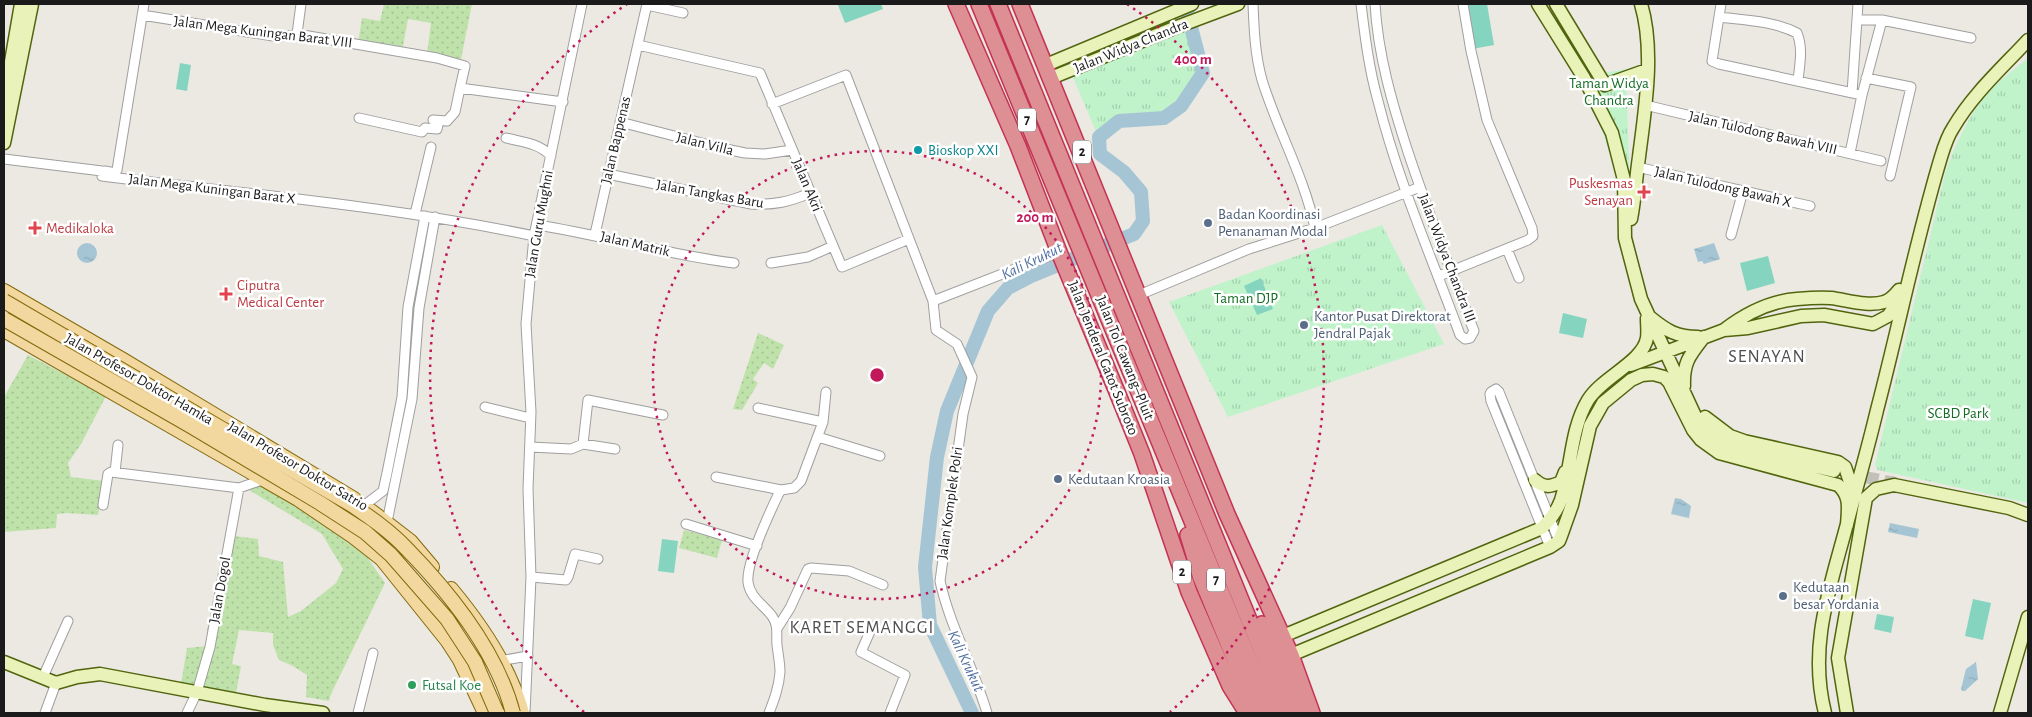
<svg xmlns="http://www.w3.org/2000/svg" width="2032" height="717" viewBox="0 0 2032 717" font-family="'Alegreya Sans',sans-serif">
<defs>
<pattern id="grass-dots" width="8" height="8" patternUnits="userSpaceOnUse" patternTransform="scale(1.25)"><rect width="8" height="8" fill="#bfe2ab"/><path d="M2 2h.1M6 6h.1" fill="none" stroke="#a4c193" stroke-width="1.8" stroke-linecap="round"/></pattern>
<pattern id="park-tufts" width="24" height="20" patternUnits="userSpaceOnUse" patternTransform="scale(1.25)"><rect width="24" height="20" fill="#c0f3ca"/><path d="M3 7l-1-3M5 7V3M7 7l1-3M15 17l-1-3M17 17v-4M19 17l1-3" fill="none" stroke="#a4d0ad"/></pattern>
<pattern id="water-ripples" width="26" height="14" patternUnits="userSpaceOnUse" patternTransform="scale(1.25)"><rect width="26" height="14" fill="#a5c5d5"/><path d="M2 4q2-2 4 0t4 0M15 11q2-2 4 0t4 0" fill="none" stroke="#8da9b6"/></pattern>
</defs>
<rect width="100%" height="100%" fill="#ebe9e1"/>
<path fill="url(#grass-dots)" d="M384 4H472L461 59 427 54 431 23 408 19 402 51 358 43 362 18 380 21Z
M758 333 784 345 773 369 764 363 753 379 758 383 742 410 733 409Z
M28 355 106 396 81 444 68 463 71 477 104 481 98 515 68 513 57 514 56 528 4 532V397Z
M261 483 352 535 385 583 331 694 329 701 306 697 307 675 293 666 279 660 273 645V633L239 630 232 664 241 666 236 693 181 684 187 648 208 646 207 628 214 629 234 536 258 539 259 556 283 562 288 617 301 611 336 583 343 569 322 534 249 490Z
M684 530 722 540 717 558 679 548Z"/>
<path fill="url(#park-tufts)" d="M1187 28 1199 72 1178 103 1163 114 1117 117 1097 134 1072 75Z
M2028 58V503L1878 470 1875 465 1946 170C1958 139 1971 110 1995 86 2005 76 2017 67 2028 58Z
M1626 69 1631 225 1586 77Z
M1382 225 1444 344 1228 417 1169 302Z"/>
<path fill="#85d4bf" d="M841 4H881L883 9 845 23 838 5Z
M1476 4H1487L1494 45 1472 49 1465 5Z
M180 63 191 65 187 91 176 89Z
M1768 256 1775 283 1747 291 1740 263Z
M1261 278 1273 309 1257 315 1244 286Z
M1563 313 1587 319 1583 338 1559 333Z
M662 539 678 541 674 573 658 571Z
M1973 599 1991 603 1983 640 1965 636Z
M1877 614 1894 617 1891 633 1874 629Z"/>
<path fill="url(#water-ripples)" d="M1714 243 1720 259 1704 264 1702 261 1698 262 1694 249Z
M77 253a10 10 0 1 1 20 0a10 10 0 1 1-20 0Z
M1675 498 1681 499 1691 506 1689 518 1671 514Z
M1890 523 1919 529 1917 538 1888 532Z
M1976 662 1978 679 1965 691H1962L1961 689 1966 669Z"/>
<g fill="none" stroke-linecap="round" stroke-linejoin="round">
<path stroke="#a5c5d5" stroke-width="14" d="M972 713 930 625 925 567 937 457 947 411 988 311 1008 288 1031 276 1134 234 1143 221 1141 192 1124 172 1100 154 1099 137 1119 121 1164 118 1181 106 1203 73 1185 4"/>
<path stroke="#c1c0b9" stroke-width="12" stroke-dasharray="12 6" stroke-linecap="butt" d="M1849 474 1901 484"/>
<g stroke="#9f9f9f" stroke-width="11">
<path id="street" d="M1253 4C1254 29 1255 55 1262 80 1277 129 1304 176 1315 228
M1361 4C1365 37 1369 69 1378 101 1398 181 1432 258 1460 335L1465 339 1470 338 1474 331C1451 272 1428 212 1408 152 1392 103 1378 55 1375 4
M1721 4 1712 61 1719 64 1862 95
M647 5 683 13
M142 15 279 37 297 34 437 58 465 66 460 88 563 102
M1719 17C1744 20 1774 21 1797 33 1803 48 1800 63 1798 80
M1858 20H1882L1971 38
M297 34 301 4
M638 45 760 73 842 267 909 239
M1866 78 1911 87 1890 176
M1852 93 1858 4
M772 104 846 75 933 301 936 330 957 344 972 377 963 414 940 581C950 627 974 668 987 713
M1645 105 1881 161
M359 118 422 132 425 128 437 129 439 121
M433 120 447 121 455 112 460 88
M620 122 721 148 745 153 765 154 792 150
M506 138C522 142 539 143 551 156
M1850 153 1862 95 1882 20
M4 159 102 171V176C246 194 392 206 534 236
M1637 167 1810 206
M105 171 115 173 117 170 144 4
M608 174 751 204C775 205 789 202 810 193
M415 214 431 147
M537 225C603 235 667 255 734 263
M595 234 647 4
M1731 235 1743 191
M1507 249 1519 278
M771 263 808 257 833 246
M1439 276 1528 240 1533 236 1532 228 1487 120 1471 51 1463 4
M1139 295 1249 249 1315 228 1420 187
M933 301 1059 252
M485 407 530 418
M758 408 823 422 801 481 794 488 781 490 778 495C769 514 746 563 748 582 750 598 763 604 772 616 779 626 776 634 777 645 778 654 780 663 780 672 779 687 774 700 769 713
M823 422 826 392
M818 437 880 456
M583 444 588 400 663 415
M530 447 571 449 583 444 615 449
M115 472 118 445
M716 477 781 490
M360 503 366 504 383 491 387 473 402 397 408 307 425 216
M103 505 108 474 111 472 239 488 262 480
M387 522 412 399 419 308 435 217
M686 524 757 546
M1550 547 1491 401 1490 394 1491 392 1496 389 1499 392 1559 541
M531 577 566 580 568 577 575 554 598 559
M778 627 790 608 808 569 811 568 849 571 883 585
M872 627 861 652 905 675 890 713
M499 661 528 656
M43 677 68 621
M45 713 56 683
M187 713 197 692 210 647 239 488
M358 713 373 653
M525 713 531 577 528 489 531 412 526 324 534 236 582 4"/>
</g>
<g stroke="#51650e" stroke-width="15">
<path id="secondary" d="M1538 4 1584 78 1612 133 1624 180 1625 238 1641 299 1696 418 1711 434 1731 447 1834 471
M1556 4 1605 85 1647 70
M1046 65 1192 4
M1051 78 1174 28 1238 4
M4 102 21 4
M4 143 32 4
M1631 219C1635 199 1636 177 1639 157 1645 109 1655 51 1641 4
M1651 318C1667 331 1677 337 1698 337
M1724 330C1745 314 1770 301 1797 299 1808 298 1820 297 1831 298 1847 300 1869 307 1884 302 1891 300 1895 295 1899 290
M1631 365 1724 330 1748 328 1801 316 1824 315 1873 324 1888 316 1893 309 1899 292
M1684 386C1683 362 1690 355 1704 337
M1705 417 1730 436 1744 441 1838 462 1845 467 1854 494
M1535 480C1544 488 1550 487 1561 482L1565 472
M1283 636 1542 528C1550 520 1557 511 1561 500 1572 467 1570 430 1588 400 1602 377 1643 362 1647 338 1648 332 1647 325 1647 318
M1291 655 1550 547 1559 541 1561 536 1572 505 1590 426 1603 403 1631 380 1642 375 1653 374 1664 377 1669 382 1693 430 1701 440 1719 453 1838 485C1851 496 1848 509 1847 525
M4 662 56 683 77 677 100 674 265 705 323 713
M1825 713C1808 646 1830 588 1847 524 1857 486 1868 448 1877 410 1899 326 1916 240 1941 157 1944 147 1947 137 1953 128 1972 95 2002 68 2028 40
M1847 713 1838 658 1866 498 1876 489 1894 485 2009 508 2028 515
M2000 713 2028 617"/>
</g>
<g stroke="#846a0d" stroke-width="16">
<path id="primary" d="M4 291 123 360 354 499
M4 330 298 499 354 537 382 559 447 640 460 660 485 713
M371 511 410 541 432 567
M451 589C481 625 510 667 522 713"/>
</g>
<g stroke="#c43354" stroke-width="18">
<path id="highway" d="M956 4 1018 146 1059 252 1117 392 1142 454 1189 592 1230 686 1247 713
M979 4 1271 713
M998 4 1287 713
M1020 4 1227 514 1291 655 1312 713
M1188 535 1201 578 1257 713
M1262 624 1302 713"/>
</g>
<use href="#street" stroke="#fff" stroke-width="9"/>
<use href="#secondary" stroke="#e9f2b8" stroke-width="12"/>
<use href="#primary" stroke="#f2d89f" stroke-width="14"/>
<use href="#highway" stroke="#dd8f94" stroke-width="15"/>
<g stroke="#846a0d" stroke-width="16" stroke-linecap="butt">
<path id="primary-bridge" d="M4 301 352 505C371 518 390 531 406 548 450 593 497 652 513 713
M4 319 189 425 320 503 365 532 391 555 447 619 475 662 497 713"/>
</g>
<use href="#primary-bridge" stroke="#f2d89f" stroke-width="14"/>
</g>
<g fill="none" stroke="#c2185b" stroke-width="2.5" stroke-dasharray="2.5 5">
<circle cx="877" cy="375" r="224"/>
<path d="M584 712A447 447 0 0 1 627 4M1127 4A447 447 0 0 1 1170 712"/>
</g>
<circle fill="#0f9aa8" stroke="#fff" stroke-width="2" cx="918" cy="150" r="5"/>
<g fill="#e0444e" stroke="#fff" stroke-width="2">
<path d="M1641.5 184.5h5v5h5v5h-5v5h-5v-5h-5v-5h5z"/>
<path d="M32.5 220.5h5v5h5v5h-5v5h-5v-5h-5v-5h5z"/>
<path d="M223.5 286.5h5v5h5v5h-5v5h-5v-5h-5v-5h5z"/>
</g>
<g fill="#5c6f8a" stroke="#fff" stroke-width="2">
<circle cx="1208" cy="223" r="5"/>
<circle cx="1304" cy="325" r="5"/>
<circle cx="1058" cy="479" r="5"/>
<circle cx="1783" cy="596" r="5"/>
</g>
<circle fill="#2e9e5b" stroke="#fff" stroke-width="2" cx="412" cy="685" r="5"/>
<g text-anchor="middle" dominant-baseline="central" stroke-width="5" stroke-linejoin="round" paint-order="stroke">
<g fill="#fff" stroke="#5f5f5f" stroke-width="1">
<rect x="1018" y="108.5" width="18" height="23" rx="4"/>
<rect x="1073" y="140.5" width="18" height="23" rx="4"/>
<rect x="1173" y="560.5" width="18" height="23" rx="4"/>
<rect x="1207" y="568.5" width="18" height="23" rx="4"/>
</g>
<g font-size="14" font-weight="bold" fill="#1b1b1b">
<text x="1027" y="120">7</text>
<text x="1082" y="152">2</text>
<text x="1182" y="572">2</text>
<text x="1216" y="580">7</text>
</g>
<g font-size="15" fill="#1b1b1b" stroke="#fff">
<text transform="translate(263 32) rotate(7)">Jalan Mega Kuningan Barat VIII</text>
<text transform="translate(1131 46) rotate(-22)">Jalan Widya Chandra</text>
<text transform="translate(1763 133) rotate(13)">Jalan Tulodong Bawah VIII</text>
<text transform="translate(616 140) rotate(-77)">Jalan Bappenas</text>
<text transform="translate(705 144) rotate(14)">Jalan Villa</text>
<text transform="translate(807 185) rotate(67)">Jalan Akri</text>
<text transform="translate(1723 187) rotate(13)">Jalan Tulodong Bawah X</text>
<text transform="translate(212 189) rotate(7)">Jalan Mega Kuningan Barat X</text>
<text transform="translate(710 194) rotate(10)">Jalan Tangkas Baru</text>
<text transform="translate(539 224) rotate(-80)">Jalan Guru Mughni</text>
<text transform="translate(635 244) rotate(13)">Jalan Matrik</text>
<text transform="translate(1447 258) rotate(69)">Jalan Widya Chandra III</text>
<text transform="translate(1103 358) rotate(68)">Jalan Jenderal Gatot Subroto</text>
<text transform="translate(1125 358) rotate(68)">Jalan Tol Cawang–Pluit</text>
<text transform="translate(139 379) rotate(30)">Jalan Profesor Doktor Hamka</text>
<text transform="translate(298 466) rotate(31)">Jalan Profesor Doktor Satrio</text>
<text transform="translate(950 503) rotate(-82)">Jalan Komplek Polri</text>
<text transform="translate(220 590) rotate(-80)">Jalan Dogol</text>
</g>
<g font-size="15" fill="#156d26" stroke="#fff">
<text x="1609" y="83">Taman Widya<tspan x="1609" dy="17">Chandra</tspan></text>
<text x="1246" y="298">Taman DJP</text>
<text x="1958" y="413">SCBD Park</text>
</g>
<g font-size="15" fill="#0d838f" stroke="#fff" text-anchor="start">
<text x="928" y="150">Bioskop XXI</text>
</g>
<g font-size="15" fill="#be3a42" stroke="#fff" text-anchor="start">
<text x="1633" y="183" text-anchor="end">Puskesmas<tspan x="1633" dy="17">Senayan</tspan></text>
<text x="46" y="228">Medikaloka</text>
<text x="237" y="285">Ciputra<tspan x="237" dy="17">Medical Center</tspan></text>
</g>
<g font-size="15" fill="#4e5e75" stroke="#fff" text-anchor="start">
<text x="1218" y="214">Badan Koordinasi<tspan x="1218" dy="17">Penanaman Modal</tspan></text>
<text x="1314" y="316">Kantor Pusat Direktorat<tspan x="1314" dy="17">Jendral Pajak</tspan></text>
<text x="1068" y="479">Kedutaan Kroasia</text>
<text x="1793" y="587">Kedutaan<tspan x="1793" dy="17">besar Yordania</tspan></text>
</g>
<g font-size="15" fill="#27864d" stroke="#fff" text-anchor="start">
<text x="422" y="685">Futsal Koe</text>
</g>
<g font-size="16" font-style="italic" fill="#516fa0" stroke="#fff">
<text transform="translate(1032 261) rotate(-26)">Kali Krukut</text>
<text transform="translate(966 661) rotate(65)">Kali Krukut</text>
</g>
<g font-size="18" letter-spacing="1" fill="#4e4e4e" stroke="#fff">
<text x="1767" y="357">SENAYAN</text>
<text x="862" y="628">KARET SEMANGGI</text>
</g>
</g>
<circle cx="877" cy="375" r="8" fill="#c2185b" stroke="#fff" stroke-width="2.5"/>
<g font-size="15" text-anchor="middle" font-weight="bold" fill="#c2185b" stroke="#fff" stroke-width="5" stroke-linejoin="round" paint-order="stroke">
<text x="1193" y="64">400 m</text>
<text x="1035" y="222">200 m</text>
</g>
<rect width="2032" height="717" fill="none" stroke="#1b1b1b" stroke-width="10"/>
</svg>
